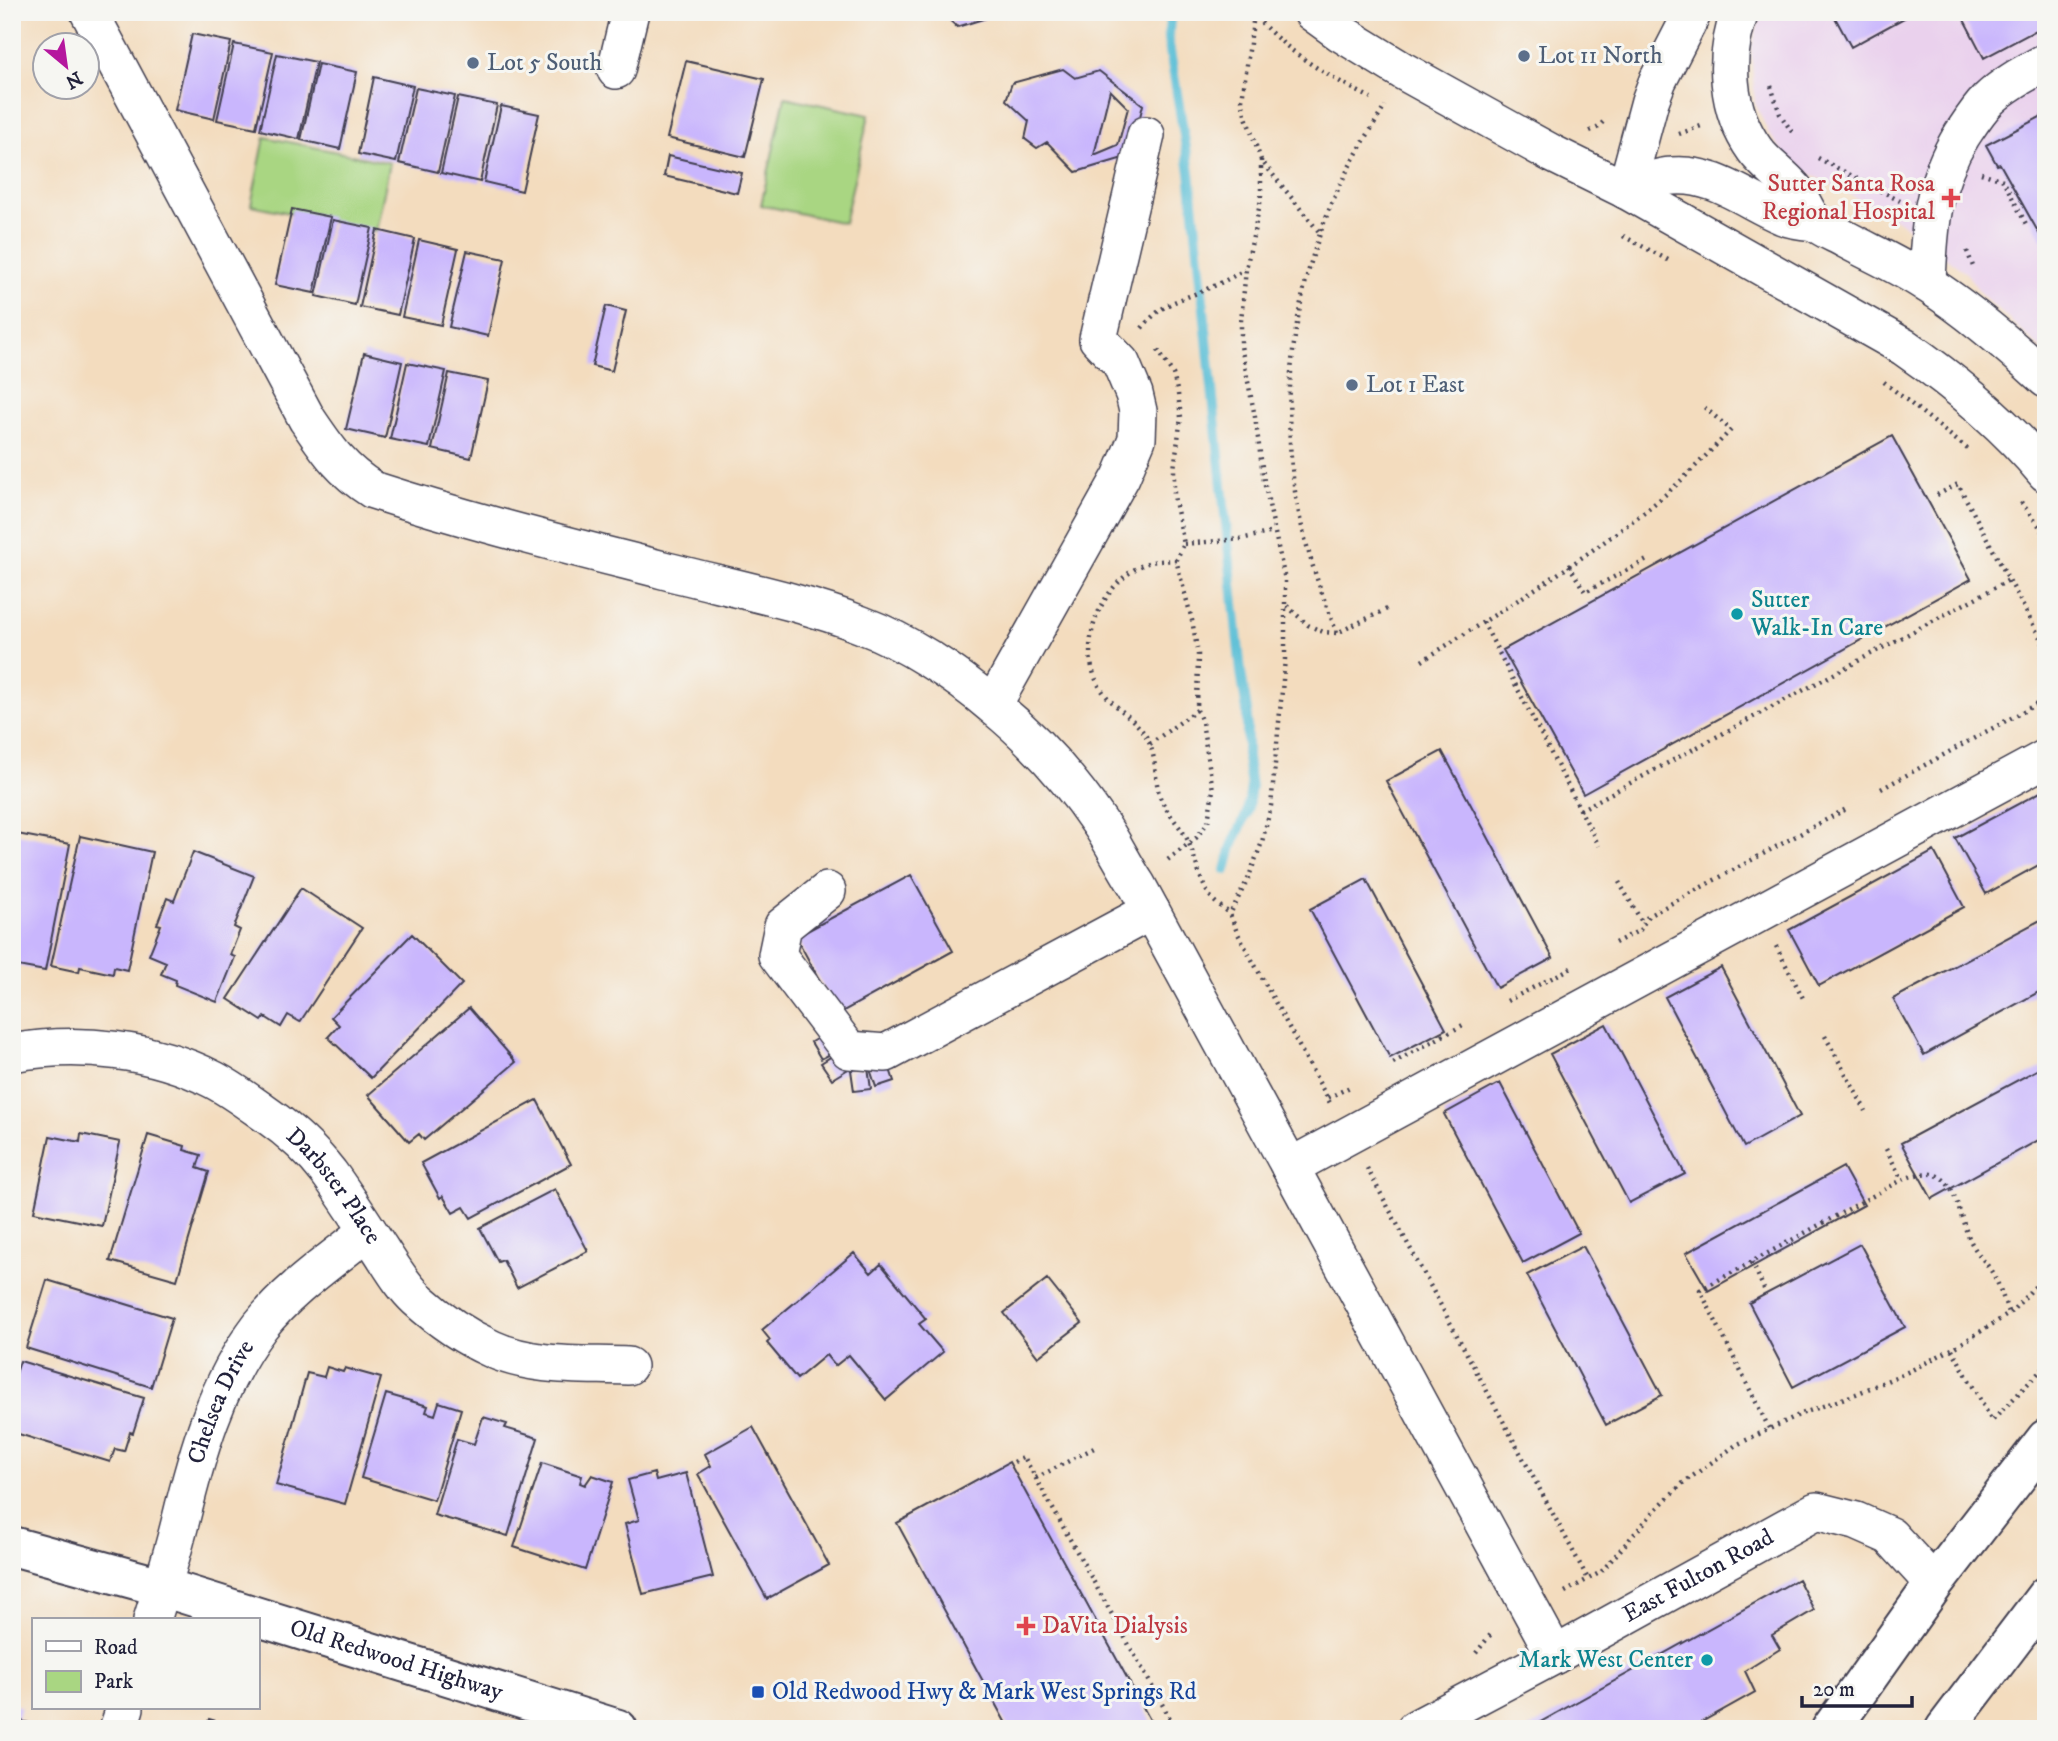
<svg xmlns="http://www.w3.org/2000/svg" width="2058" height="1741" viewBox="0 0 2058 1741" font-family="'IM FELL DW Pica',serif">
<rect width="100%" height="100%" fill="#f6f6f2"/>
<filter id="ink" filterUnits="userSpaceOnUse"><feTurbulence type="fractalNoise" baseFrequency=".0143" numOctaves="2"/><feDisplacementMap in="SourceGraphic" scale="14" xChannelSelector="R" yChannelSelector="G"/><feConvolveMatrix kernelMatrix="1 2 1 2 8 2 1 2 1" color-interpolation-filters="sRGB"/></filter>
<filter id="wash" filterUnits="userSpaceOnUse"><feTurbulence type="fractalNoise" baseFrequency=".00686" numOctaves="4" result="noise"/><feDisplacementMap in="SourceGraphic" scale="28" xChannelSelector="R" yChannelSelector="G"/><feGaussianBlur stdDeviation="1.57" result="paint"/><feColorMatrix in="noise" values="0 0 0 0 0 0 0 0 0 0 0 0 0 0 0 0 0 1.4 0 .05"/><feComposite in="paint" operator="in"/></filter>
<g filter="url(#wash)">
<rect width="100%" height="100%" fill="#f3dcbe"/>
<path fill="#ead1ed" d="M1762 12H2046V353L1981 294 1967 274 1898 220 1812 175 1785 155 1768 132 1755 102 1751 49Z"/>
<path fill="#a9d682" stroke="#667c5e" stroke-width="2" d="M785 97 869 115 844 223 761 205Z
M265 137 390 163 376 231 251 205Z"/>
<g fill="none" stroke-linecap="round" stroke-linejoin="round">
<path stroke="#58bed6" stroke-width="10" d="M1171 12 1168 39 1190 172 1241 672 1247 711V758L1251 787 1247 813 1232 846 1226 870"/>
</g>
<g id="blocks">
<path fill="#c9b6fd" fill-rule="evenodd" d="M941 12H996V15L957 27Z
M1832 12H1915L1851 47Z
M1960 12H2046V25L1984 58Z
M192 34 231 42 214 119 175 110Z
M234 44 273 52 256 128 217 120Z
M277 54 316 62 299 139 260 130Z
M686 61 764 79 745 157 667 138Z
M318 64 357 72 340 149 301 140Z
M1063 69 1075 78 1099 71 1143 105 1130 156 1076 172 1047 142 1037 148 1025 139 1029 121 1006 100 1012 83ZM1110 90 1128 108 1118 145 1094 155Z
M374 77 413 86 396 162 358 154Z
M416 88 455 96 438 172 399 163Z
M458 97 497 105 480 182 441 173Z
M501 106 539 114 522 191 484 182Z
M2046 114V246L2000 164 1997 165 1986 145Z
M668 156 742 173 737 193 664 176Z
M292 209 331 217 314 293 275 285Z
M333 220 372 228 355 305 316 296Z
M377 230 415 239 398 315 360 307Z
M419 240 458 249 441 325 402 317Z
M467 251 505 259 488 336 449 327Z
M606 306 626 311 612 371 592 366Z
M364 353 402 362 385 438 346 429Z
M407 363 446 371 429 447 390 439Z
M449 373 488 381 471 458 432 449Z
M1892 436 1971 579 1583 794 1503 650Z
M1442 751 1553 958 1497 988 1386 781Z
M2046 789V861L1986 894 1955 838Z
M12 833 70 844 45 971 12 965Z
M80 836 152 852 127 970 114 967 113 974 80 967 79 972 51 966Z
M1934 851 1964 907 1819 986 1789 930Z
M193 852 254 876 234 927 240 930 230 955 235 957 217 1002 175 985 176 980 161 974 166 962 149 955 161 925 157 924 167 898 174 901Z
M911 875 953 951 838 1014 796 937Z
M1366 879 1446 1029 1390 1058 1310 909Z
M301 888 362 928 300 1022 288 1015 281 1027 265 1017 262 1021 228 999Z
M2046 917V988L1924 1055 1893 999Z
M412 934 462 984 371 1078 328 1037 339 1025 331 1017Z
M1721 967 1800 1116 1744 1147 1665 997Z
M469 1008 516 1062 424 1140 419 1134 409 1142 368 1095Z
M1606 1024 1685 1174 1629 1203 1550 1054Z
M830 1031 840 1049 821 1059 811 1042Z
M840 1051 850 1068 832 1079 821 1063Z
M887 1060 894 1081 876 1087 869 1066Z
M2046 1065V1136L1932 1199 1901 1143Z
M868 1068 871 1089 854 1091 851 1070Z
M1500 1083 1579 1233 1523 1263 1444 1114Z
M537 1100 571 1164 471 1218 464 1207 453 1213 443 1196 440 1198 421 1163Z
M81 1134 120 1142 102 1226 34 1212 50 1136 80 1142Z
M148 1135 185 1146 184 1150 201 1155 197 1168 209 1172 177 1280 110 1261Z
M1843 1167 1864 1205 1708 1291 1686 1253Z
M555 1189 588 1251 517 1288 503 1260 498 1262 480 1228Z
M1860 1244 1905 1327 1793 1387 1749 1303Z
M1583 1246 1662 1395 1606 1425 1527 1275Z
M854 1253 871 1273 881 1264 926 1319 919 1324 943 1352 886 1400 849 1355 835 1366 826 1355 797 1379 767 1343 770 1340 762 1330Z
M1047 1279 1082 1323 1038 1357 1004 1313Z
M47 1280 172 1318 151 1387 26 1348Z
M20 1361 144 1398 133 1433 130 1432 124 1451 115 1449 110 1462 12 1432V1386Z
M327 1367 343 1372 345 1368 381 1378 345 1504 276 1485 307 1373 324 1377Z
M386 1394 428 1406 426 1412 435 1415 439 1402 461 1409 434 1500 361 1478Z
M483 1417 507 1424 505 1428 538 1438 508 1536 434 1515 457 1439 474 1444Z
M753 1427 829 1565 767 1599 698 1474 711 1466 705 1454Z
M1009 1462 1155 1729H1009L897 1523Z
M542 1463 582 1476 580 1483 585 1485 592 1475 613 1482 585 1570 514 1547Z
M654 1473 656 1481 686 1473 713 1577 643 1594 625 1524 639 1520 628 1480Z
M1798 1579 1814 1610 1772 1635 1780 1649 1745 1671 1755 1692 1689 1729H1528Z
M12 1704 21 1707 17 1720 29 1723 27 1729H12Z
M209 1719 240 1728V1729H206Z"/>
</g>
</g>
<g filter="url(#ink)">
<use href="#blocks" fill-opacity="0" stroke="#413e4f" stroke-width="2"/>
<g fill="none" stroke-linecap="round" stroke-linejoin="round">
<g stroke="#413e4f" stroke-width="40">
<g id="minor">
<path d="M89 12 307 419C328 450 341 470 373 490 469 521 566 545 663 570 728 587 801 601 862 625 907 642 956 674 992 705 1033 738 1069 778 1099 822 1113 842 1123 864 1137 885L1555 1655"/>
<path d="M1312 12 1341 33 1403 71 1553 154 1626 190 1904 347C1956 383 2005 423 2046 473"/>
<path d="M1740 12C1723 57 1726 110 1755 150 1766 165 1781 174 1793 188 1802 198 1806 215 1816 223 1825 230 1836 234 1845 239 1873 254 1903 267 1929 285 1971 312 2009 345 2046 379"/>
<path d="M616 70 630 12"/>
<path d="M1626 190C1641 184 1655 177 1672 176 1714 172 1747 201 1783 216 1792 220 1804 221 1815 222"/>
<path d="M1626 190 1650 101 1658 80 1693 12"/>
<path d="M1927 283C1929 228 1932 183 1962 135 1970 123 1978 110 1988 100 2004 84 2026 73 2046 62"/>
<path d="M993 705 1121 477 1137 439 1138 411 1134 394 1121 363 1098 339 1146 135"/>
<path d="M827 891 783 926 777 955 849 1050 886 1053 1151 911"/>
<path id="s1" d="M12 1053C78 1041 154 1049 214 1080 233 1090 250 1103 267 1115 290 1131 312 1151 329 1173 348 1199 365 1226 382 1252 393 1269 403 1286 417 1299 439 1319 465 1337 492 1349 534 1368 583 1364 628 1366"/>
<path d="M1290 1167 2046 758"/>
<path id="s2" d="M152 1620C162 1588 172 1555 180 1523 197 1453 216 1384 260 1326 290 1288 331 1261 368 1231"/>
<path d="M118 1729 125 1708"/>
<path id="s3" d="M1415 1729 1555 1655 1816 1511 1856 1521 1890 1536 1934 1584"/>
</g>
</g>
<g stroke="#413e4f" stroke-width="42">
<g id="major">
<path id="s4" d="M12 1546 162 1587 618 1729"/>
<path d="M1831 1729 1934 1584 2046 1439"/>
<path d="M1945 1729 2046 1596"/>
</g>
</g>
<path stroke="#413e4f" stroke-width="4.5" stroke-dasharray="2 5" stroke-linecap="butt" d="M1252 12C1283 50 1327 76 1371 98
M1254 15 1242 100 1245 114 1261 160 1320 233
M1771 86 1780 114 1792 132
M1590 131 1597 128 1605 120
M1679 134 1701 126
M1818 158 1900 201
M1261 160V199L1246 269 1241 321V346L1255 417 1264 481 1285 580V659L1271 806 1262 842 1248 879 1230 914 1237 932 1330 1103
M1981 173 2003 180 2026 224
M1623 236 1670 261
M1967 251 1974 269
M1142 328C1165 300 1178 302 1209 288 1222 283 1233 276 1245 270
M1158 350 1173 374 1178 394 1181 417 1174 469V496L1184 544 1176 560 1192 620 1198 654 1197 710 1202 722 1213 790 1208 822 1196 838 1165 862
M1884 382 1970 451
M1937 495 1958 484 2046 649
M2021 502 2046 535
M1184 544 1240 539 1274 532
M1176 560C1166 561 1154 560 1145 564 1100 583 1074 647 1101 689 1114 709 1138 719 1148 740 1157 758 1154 778 1160 797 1166 812 1178 823 1186 837 1197 858 1198 883 1214 901 1219 906 1225 909 1230 914
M1569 565 1585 592 1647 560
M1287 606 1308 625 1323 632 1337 633 1387 609
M1483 622 1599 846
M1337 633C1323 598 1311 564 1302 527 1275 415 1292 282 1343 179 1355 154 1371 130 1385 106
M1422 661C1500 611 1582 562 1654 504 1682 482 1706 455 1731 430L1704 407
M1150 744 1197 710
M1881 789 2046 699
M1580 810 2009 580
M1619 882 1642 922
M1615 943 1640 930 1648 916 1848 808
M1776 946 1803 998
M1507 1001 1573 967
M1825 1036 1866 1111
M1393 1063 1463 1025
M1328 1098 1352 1086
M1886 1149 1902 1180
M1367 1168 1588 1579
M1752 1262 1764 1289
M1952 1349 1992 1421 2046 1365
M1769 1428 1700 1290 1902 1180C1957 1155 1954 1208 1971 1242 1977 1254 1987 1263 1993 1274 2000 1286 2004 1301 2009 1314
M1014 1462 1024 1457 1176 1729
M1036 1478 1094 1448
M1565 1592 1601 1572 1656 1509 1683 1483 1736 1445 1801 1414 1856 1394 1912 1370 1952 1349 2009 1314 2046 1275
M1476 1653 1491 1634
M1338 1729 1346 1724"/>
<use href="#minor" stroke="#fff" stroke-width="37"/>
<use href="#major" stroke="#fff" stroke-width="38"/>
</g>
</g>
<g fill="#5c6f8a" stroke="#f6f6f2" stroke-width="2.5">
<circle cx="1524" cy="56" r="7"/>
<circle cx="473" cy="63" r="7"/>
<circle cx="1352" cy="385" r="7"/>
</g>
<g fill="#e0444e" stroke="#f6f6f2" stroke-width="2.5">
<path d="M1947.5 187.5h7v7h7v7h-7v7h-7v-7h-7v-7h7z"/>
<path d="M1022.5 1615.5h7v7h7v7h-7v7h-7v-7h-7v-7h7z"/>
</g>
<g fill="#0f9aa8" stroke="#f6f6f2" stroke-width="2.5">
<circle cx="1737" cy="614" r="7"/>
<circle cx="1707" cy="1660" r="7"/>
</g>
<rect fill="#1a4fb4" stroke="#f6f6f2" stroke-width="2.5" x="751" y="1685" width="14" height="14" rx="3.5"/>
<g text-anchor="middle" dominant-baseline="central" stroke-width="6" stroke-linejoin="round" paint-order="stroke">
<g font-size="24" fill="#4e5e75" stroke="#f6f6f2" text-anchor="start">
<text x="1538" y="56">Lot 11 North</text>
<text x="487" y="63">Lot 5 South</text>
<text x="1366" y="385">Lot 1 East</text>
</g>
<g font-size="24" fill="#be3a42" stroke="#f6f6f2" text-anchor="end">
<text x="1935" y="184">Sutter Santa Rosa<tspan x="1935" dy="28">Regional Hospital</tspan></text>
<text x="1042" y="1626" text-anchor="start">DaVita Dialysis</text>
</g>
<g font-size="24" fill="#0d838f" stroke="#f6f6f2" text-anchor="start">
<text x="1751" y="600">Sutter<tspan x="1751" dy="28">Walk-In Care</tspan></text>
<text x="1693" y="1660" text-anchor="end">Mark West Center</text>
</g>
<g font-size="24" fill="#22223b" stroke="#f6f6f2">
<text stroke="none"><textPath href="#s1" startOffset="369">Darbster Place</textPath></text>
<text stroke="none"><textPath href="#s2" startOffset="229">Chelsea Drive</textPath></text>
<text stroke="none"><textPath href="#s3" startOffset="322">East Fulton Road</textPath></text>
<text stroke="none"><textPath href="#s4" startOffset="401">Old Redwood Highway</textPath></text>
</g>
<g font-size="24" fill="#164399" stroke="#f6f6f2" text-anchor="start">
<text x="772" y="1692">Old Redwood Hwy &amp; Mark West Springs Rd</text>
</g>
</g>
<rect width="2058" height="1741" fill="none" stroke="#f6f6f2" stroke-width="42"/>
<rect x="32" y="1618" width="228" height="91" fill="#f6f6f2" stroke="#a1a1a9" stroke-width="2"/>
<rect x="46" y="1641" width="35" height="10" fill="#ffffff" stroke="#a1a1a9" stroke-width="2"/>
<text x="94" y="1654" font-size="21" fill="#22223b">Road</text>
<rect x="46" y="1671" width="35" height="21" fill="#a9d682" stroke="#a1a1a9" stroke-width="2"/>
<text x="94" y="1688" font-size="21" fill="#22223b">Park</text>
<g transform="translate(66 66) rotate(151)"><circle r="33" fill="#f6f6f2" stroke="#a1a1a9" stroke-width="2"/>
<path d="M0-5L12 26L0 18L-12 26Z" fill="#b5179e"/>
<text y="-10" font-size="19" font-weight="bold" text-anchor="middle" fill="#22223b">N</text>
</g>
<path d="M1802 1696v10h110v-10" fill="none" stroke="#22223b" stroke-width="3.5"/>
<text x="1813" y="1696" font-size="21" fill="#22223b" stroke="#f6f6f2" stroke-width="5" paint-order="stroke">20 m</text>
</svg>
